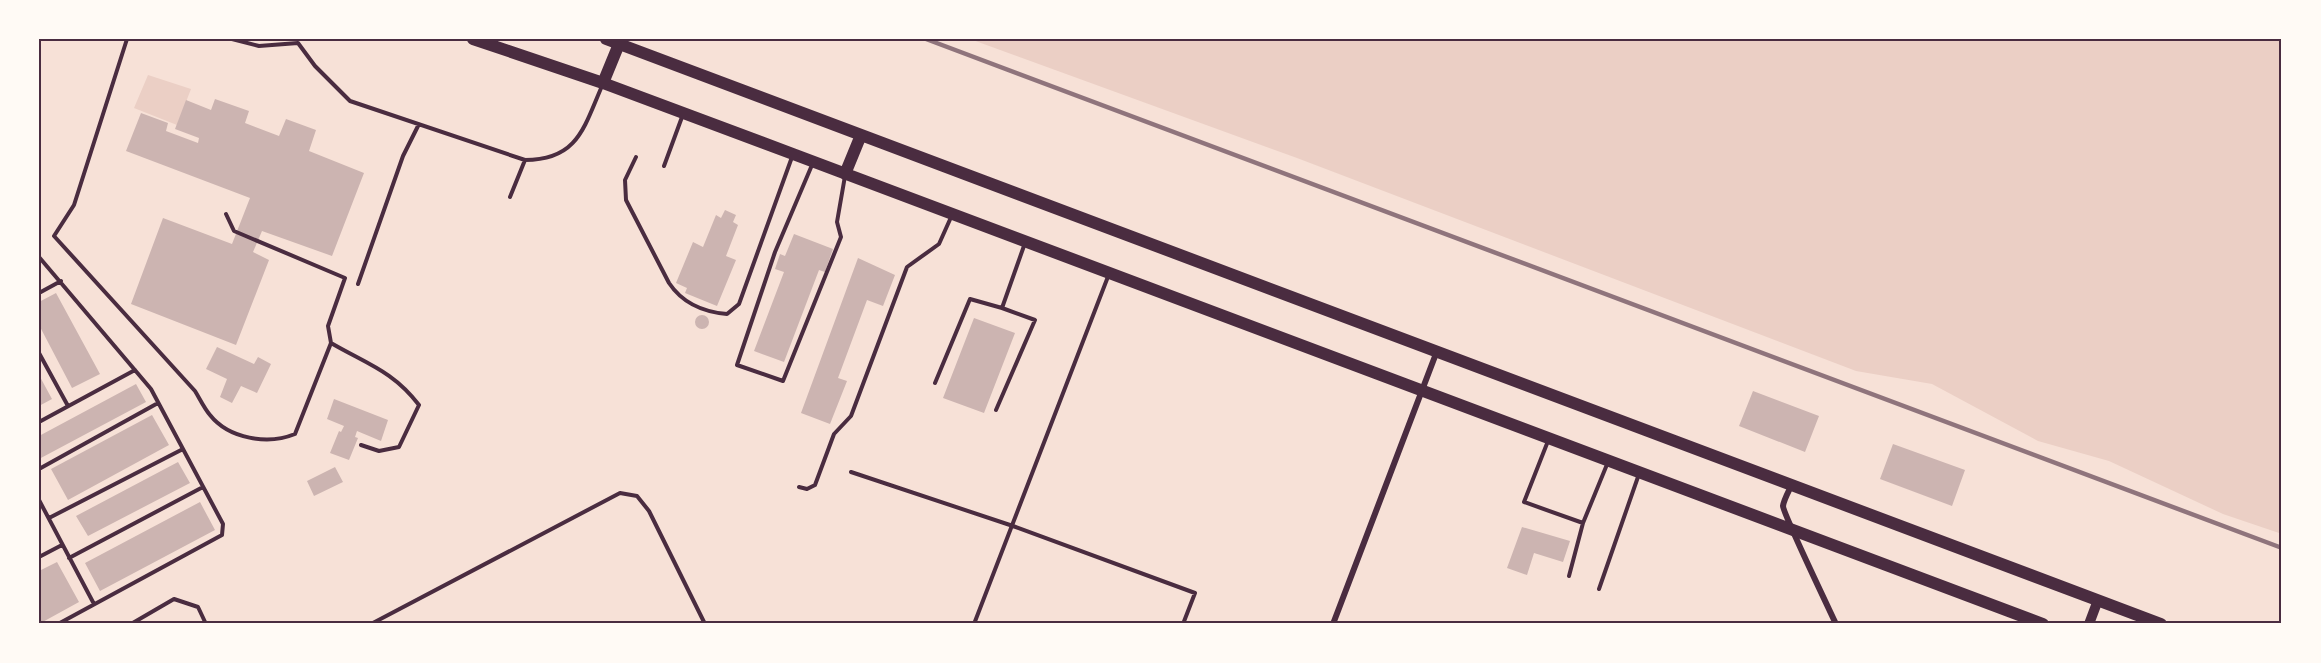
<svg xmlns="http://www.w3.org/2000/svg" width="2321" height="663" viewBox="0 0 2321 663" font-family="Cabin,sans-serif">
<rect width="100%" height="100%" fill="#f7e1d7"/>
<path fill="#ebcfc5" d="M970 39H2282V534L2223 514 2109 461 2038 441 1932 384 1856 371 1297 158Z
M148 75 191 89 177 125 134 108Z"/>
<path fill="#ccb4b1" d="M215 99 249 111 245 123 279 136 286 119 316 130 309 151 364 173 332 256 262 231 253 252 269 260 236 345 131 304 163 218 232 244 250 198 126 151 141 113 168 123 166 131 198 143 199 138 175 129 186 100 211 110Z
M725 210 736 215 733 222 738 225 726 256 736 260 717 306 685 293 687 288 676 283 693 242 703 247 716 215 721 218Z
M794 234 833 249 825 272 819 270 784 362 754 351 784 272 775 269 780 254 785 256Z
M858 258 895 275 883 306 867 300 838 378 847 381 830 424 801 413Z
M56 293 100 374 72 388 39 325V302Z
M695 322a7 7 0 1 1 14 0a7 7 0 1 1-14 0Z
M974 318 1015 333 984 413 943 398Z
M217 347 254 364 258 357 271 364 257 393 241 386 232 403 220 397 227 379 206 369Z
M39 375 52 399 39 406Z
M136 384 146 402 39 459V436Z
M1753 391 1819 416 1805 452 1739 426Z
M334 399 388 420 381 441 357 431 355 437 358 438 349 460 330 453 339 431 341 432 344 426 327 419Z
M152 415 169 445 68 500 51 469Z
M1893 444 1965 470 1952 506 1880 479Z
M178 462 190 483 88 536 76 516Z
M335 467 343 482 314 496 307 481Z
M200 502 215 530 100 591 85 563Z
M1522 527 1570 541 1563 562 1534 553 1527 575 1507 568Z
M57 562 79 602 39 624V571Z"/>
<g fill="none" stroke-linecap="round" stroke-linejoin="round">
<path stroke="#4a2c40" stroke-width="4" d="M127 39 74 205 54 236 195 391C200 399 204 408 210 415 229 439 268 445 295 434L331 343 328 326 345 278 234 231 226 214
M232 39 259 46 298 43
M298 43 315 66 350 101 525 160C578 160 584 127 602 86
M636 157 625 180 626 200 669 283C683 304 703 312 727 314L739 304 792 157
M812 165 775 252 737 365 783 381 841 237 837 222 845 176
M664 166 682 117
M510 197 525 160
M39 257 151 389 223 524 222 535 58 624
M358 284 403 156 419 124
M39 293 61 281
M331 343C367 364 393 371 419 405L399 447 379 451 361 445
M39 353 68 406
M935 383 970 299 1002 308
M996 410 1035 320 1002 308 1025 243
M39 422 135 370
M1548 441 1524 502 1583 523
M39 469 158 403
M851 472 1013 526 1195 593 1183 624
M799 487 807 489 815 485 834 434 851 416 907 267 939 244 952 215
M39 500 94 604
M49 518 183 449
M39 557 62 545
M69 558 203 487
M1569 576 1583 523 1608 462
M1599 589 1639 474
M131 624 174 599 198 607 206 624
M371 624 620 493 637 496 649 511 705 624
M974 624 1109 274"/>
<path stroke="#4a2c40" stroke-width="6" d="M1792 484C1789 491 1784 499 1783 506 1783 513 1829 609 1836 624
M1333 624 1437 351"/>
<path stroke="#4a2c40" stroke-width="10" d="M2089 624 2098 600"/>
<path stroke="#4a2c40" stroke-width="12" d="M473 39 603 83 793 154 2043 624
M606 39 2161 624
M603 83 619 44
M845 174 861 135"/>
<path stroke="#8f747c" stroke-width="4.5" d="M926 39 2282 548"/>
</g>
<rect width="2321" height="663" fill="none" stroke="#fffaf5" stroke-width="81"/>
<rect x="40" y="40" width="2240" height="582" fill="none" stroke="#4a2c40" stroke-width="2"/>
</svg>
